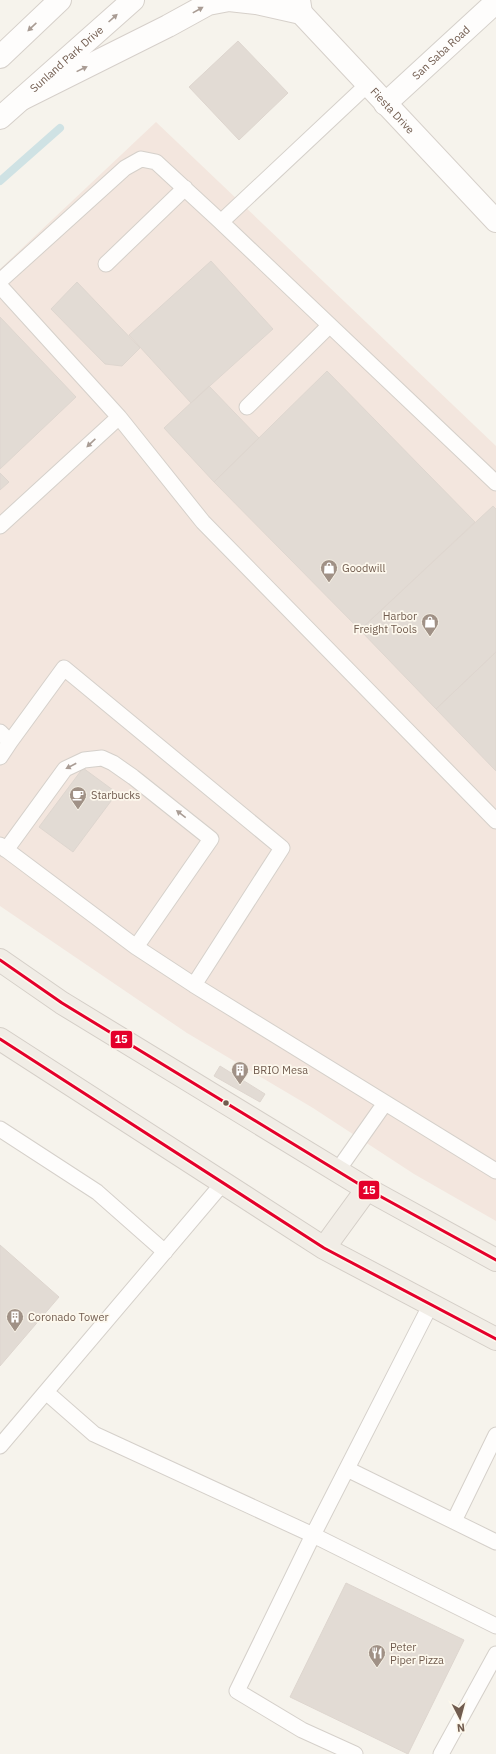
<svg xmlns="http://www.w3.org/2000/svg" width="496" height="1754" viewBox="0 0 496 1754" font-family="'IBM Plex Sans',sans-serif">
<rect width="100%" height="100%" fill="#f6f3ec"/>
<path fill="#f3e6de" d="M156 122 496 446V1221L414 1174 313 1108 187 1033 0 906V269Z"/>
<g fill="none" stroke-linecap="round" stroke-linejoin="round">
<path stroke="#cfe2e4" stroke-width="8" d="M0 181 60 128"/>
</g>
<path fill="#e2dbd4" stroke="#ded6cf" d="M238 41 288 93 239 140 189 87Z
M211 261 273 329 191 403 129 335Z
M77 282 140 348 122 366 105 364 51 309Z
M0 317 76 397 0 469Z
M327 371 475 522 360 630 214 482Z
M209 386 259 438 214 482 164 428Z
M0 473 9 482 0 490Z
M493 506 496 509V652L436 709 360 630Z
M496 652V771L436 709Z
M83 768 117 793 73 852 39 827Z
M220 1066 265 1094 260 1102 214 1076Z
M0 1245 59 1297 0 1366Z
M346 1583 464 1640 408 1754 290 1697Z"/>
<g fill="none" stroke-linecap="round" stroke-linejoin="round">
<g stroke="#d5d0ca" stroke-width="17">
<path id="lane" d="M221 222 496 483
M106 264 185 188
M0 281 125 168 141 159 156 162 221 222 367 85
M0 286 119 417 203 522 496 821
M247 407 329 326
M0 526 119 417
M0 732 10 742 0 757
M10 742 64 668 282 848 194 985
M0 845 136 947 194 985 496 1171
M6 850 65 769 84 760 102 758 113 763 133 777 211 839 136 947
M0 1129 97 1192 165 1252
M338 1170 385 1103
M46 1392 94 1434 313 1535 496 1626
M0 1446 223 1183
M347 1469 496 1542
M454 1521 496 1435
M355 1754 302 1730 237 1691 313 1535 431 1304
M441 1754 496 1654"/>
</g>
<g stroke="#d5d0ca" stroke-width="24">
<g id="street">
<path id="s1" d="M385 104 496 2"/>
</g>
</g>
<g stroke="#d6d0ca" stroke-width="24">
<g id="secondary">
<path id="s2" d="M292 2 301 13 496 221"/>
<path d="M0 57 60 0"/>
<path d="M22 99 168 26 208 4 229 0 256 3 301 13 299 0"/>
<path id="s3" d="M0 118 133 0"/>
</g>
</g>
<g stroke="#d4cec7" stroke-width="24">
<path id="primary" d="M0 960 62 1003 367 1189 496 1260
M0 1039 324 1248 496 1339
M324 1248 367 1189"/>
</g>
<use href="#lane" stroke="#fefdfc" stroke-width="15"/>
<use href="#street" stroke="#fefdfc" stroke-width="22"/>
<use href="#secondary" stroke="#fefdfc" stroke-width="22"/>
<use href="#primary" stroke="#f1ede6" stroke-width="22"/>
<g stroke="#fdf8ed" stroke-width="6">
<path id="bus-1" d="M0 960 62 1003 367 1189 496 1260
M0 1039 324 1248 496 1339"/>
</g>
<use href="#bus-1" stroke="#e4002b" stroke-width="3"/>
</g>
<defs><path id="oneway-solid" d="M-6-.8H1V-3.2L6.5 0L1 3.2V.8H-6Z"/></defs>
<g fill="#a99c94">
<use href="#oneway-solid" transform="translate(198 10) rotate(-29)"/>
<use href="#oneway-solid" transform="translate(113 18) rotate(-42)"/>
<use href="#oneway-solid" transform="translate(32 27) rotate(137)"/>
<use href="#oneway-solid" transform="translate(82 69) rotate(-26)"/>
<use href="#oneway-solid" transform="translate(91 443) rotate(137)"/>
<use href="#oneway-solid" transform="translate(71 766) rotate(152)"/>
<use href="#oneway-solid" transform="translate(181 814) rotate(-142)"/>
</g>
<defs>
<g id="shop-pin" transform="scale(0.9)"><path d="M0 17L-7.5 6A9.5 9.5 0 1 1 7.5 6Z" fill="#a09186" stroke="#fdf8ed"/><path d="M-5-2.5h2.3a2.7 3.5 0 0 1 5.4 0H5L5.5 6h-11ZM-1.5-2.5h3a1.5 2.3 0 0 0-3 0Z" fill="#fff"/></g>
<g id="cafe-pin" transform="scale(0.9)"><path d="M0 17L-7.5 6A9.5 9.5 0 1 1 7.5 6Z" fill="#a09186" stroke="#fdf8ed"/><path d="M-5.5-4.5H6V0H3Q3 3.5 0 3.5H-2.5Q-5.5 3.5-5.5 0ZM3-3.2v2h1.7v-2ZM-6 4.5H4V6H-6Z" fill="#fff"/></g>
<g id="building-pin" transform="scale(0.9)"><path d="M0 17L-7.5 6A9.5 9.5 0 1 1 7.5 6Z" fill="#a09186" stroke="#fdf8ed"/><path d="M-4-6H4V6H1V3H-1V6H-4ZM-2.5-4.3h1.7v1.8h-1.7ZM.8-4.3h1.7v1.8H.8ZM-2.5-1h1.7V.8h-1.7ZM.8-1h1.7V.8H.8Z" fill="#fff"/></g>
<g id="restaurant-pin" transform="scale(0.9)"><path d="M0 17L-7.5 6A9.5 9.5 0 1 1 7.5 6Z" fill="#a09186" stroke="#fdf8ed"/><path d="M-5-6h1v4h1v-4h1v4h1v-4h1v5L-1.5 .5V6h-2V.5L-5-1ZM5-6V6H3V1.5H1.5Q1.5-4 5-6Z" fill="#fff"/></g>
</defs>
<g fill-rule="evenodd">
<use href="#shop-pin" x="329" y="568"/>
<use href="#shop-pin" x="430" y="622"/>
<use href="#cafe-pin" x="78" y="795"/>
<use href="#building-pin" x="240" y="1070"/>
<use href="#building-pin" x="15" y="1317"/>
<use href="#restaurant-pin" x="377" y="1653"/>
</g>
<circle fill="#715c4f" stroke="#fdf8ed" stroke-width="1.5" cx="226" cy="1103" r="3.5"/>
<g text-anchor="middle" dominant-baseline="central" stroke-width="3.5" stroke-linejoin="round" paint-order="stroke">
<g font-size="11" fill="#715c4f" stroke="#fdf8ed">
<text stroke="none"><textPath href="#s1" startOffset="76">San Saba Road</textPath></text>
<text stroke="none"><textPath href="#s3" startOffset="89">Sunland Park Drive</textPath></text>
<text stroke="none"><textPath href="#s2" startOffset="148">Fiesta Drive</textPath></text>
</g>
<g font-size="11" fill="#715c4f" stroke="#fdf8ed" text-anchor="start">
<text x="342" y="568">Goodwill</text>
<text x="417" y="616" text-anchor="end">Harbor<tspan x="417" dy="13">Freight Tools</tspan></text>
<text x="91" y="795">Starbucks</text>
<text x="253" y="1070">BRIO Mesa</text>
<text x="28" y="1317">Coronado Tower</text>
<text x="390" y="1647">Peter<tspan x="390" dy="13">Piper Pizza</tspan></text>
</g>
</g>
<g stroke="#fdf8ed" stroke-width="1.5">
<rect x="110" y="1030" width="23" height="19" rx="4" fill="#e4002b"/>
<rect x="358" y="1180" width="22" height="20" rx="4" fill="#e4002b"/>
</g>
<g font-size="11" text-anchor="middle" font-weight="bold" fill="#fff">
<text x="121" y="1043">15</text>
<text x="369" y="1194">15</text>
</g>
<g transform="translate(460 1718) rotate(174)" stroke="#fdf8ed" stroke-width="3" paint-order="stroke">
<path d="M0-3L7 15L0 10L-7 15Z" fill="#715c4f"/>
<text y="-6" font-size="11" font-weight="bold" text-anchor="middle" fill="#715c4f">N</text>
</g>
</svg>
